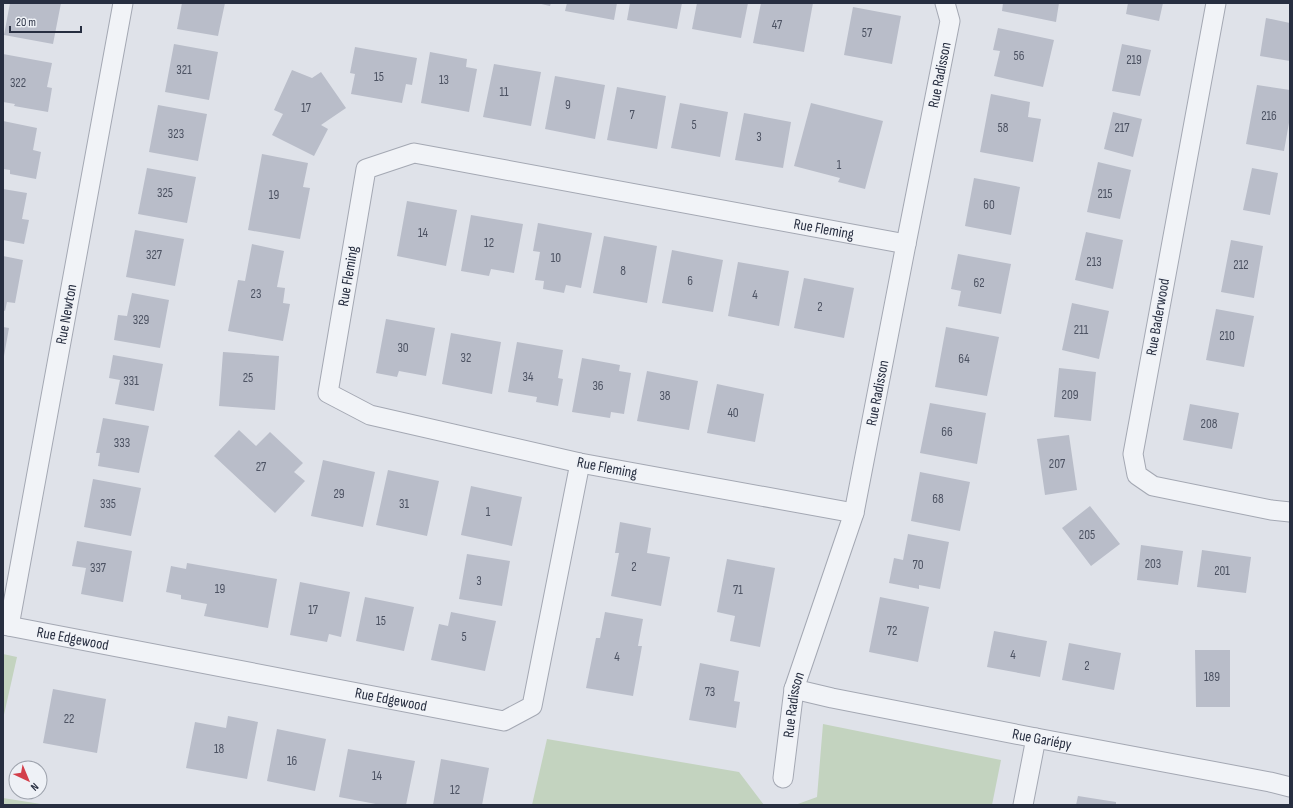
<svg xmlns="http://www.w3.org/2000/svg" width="1293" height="808" viewBox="0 0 1293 808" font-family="'Sofia Sans Condensed',sans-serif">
<rect width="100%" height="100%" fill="#dfe2e9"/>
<path fill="#c3d3bf" d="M3 654 17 657 3 719Z
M823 724 1001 760 992 805H795L817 797Z
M547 739 739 772 764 805H532Z
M3 798 47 805H3Z"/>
<path fill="#b9bdc9" d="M10 3H61L53 44 4 35Z
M182 3H225L218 36 177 29Z
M537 3H551L550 6Z
M567 3H617L614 20 565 11Z
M630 3H682L677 29 627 20Z
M697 3H748L741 38 692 29Z
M761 3H813L804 52 753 43Z
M1003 3H1059L1056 22 1002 11Z
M1128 3H1163L1159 21 1126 14Z
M853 7 901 16 892 64 844 55Z
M1266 18 1290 23V61L1260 56Z
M998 28 1054 40 1043 87 994 76 1000 51 993 50Z
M174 44 218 52 209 100 165 92Z
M1122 44 1151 50 1140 96 1112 91Z
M355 47 417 58 412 85 406 84 402 103 351 94 355 74 350 73Z
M430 52 467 59 466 67 477 69 469 112 421 103Z
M3 54 52 63 47 87 52 88 48 112 14 106 15 104 3 102Z
M494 64 541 72 531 126 483 117Z
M292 70 312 78 321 72 346 108 321 125 328 129 314 156 272 135 283 114 274 110Z
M555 76 605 85 595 139 545 129Z
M1257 85 1290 90V117L1284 151 1246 144Z
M617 87 666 96 657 149 607 140Z
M991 94 1030 102 1028 117 1041 119 1033 162 980 152Z
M680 103 728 112 720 157 671 148Z
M811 103 883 121 865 189 838 182 840 178 794 166Z
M158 105 207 114 198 161 149 152Z
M1113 112 1142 119 1133 157 1104 149Z
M744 113 791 122 783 168 735 160Z
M3 121 37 128 33 150 41 152 36 179 10 174V170L3 169Z
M262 154 308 163 303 187 310 188 300 239 248 230Z
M1098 162 1131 170 1120 219 1087 212Z
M147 168 196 177 187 223 138 214Z
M1252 168 1278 173 1270 215 1243 210Z
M974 178 1020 187 1011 235 965 226Z
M3 189 27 193 22 219 29 220 24 244 3 240Z
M407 201 457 210 446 266 397 256Z
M471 215 523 224 514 273 491 269 489 276 461 271Z
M538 223 592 233 581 288 566 285 564 293 543 289 544 281 535 280 540 252 533 251Z
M135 230 184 239 175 286 126 277Z
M1086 232 1123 240 1113 289 1075 280Z
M604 236 657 246 647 303 593 293Z
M1231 240 1263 246 1254 298 1221 292Z
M252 244 284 251 277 287 285 288 283 303 290 304 283 341 228 331 238 280 245 281Z
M672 250 723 260 713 312 662 303Z
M958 254 1011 264 1001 314 958 306 961 291 951 289Z
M3 256 23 260 15 303 7 302 5 311 3 310Z
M738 262 789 271 779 326 728 316Z
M804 278 854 288 844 338 794 328Z
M132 293 169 300 160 348 114 340 118 315 127 316Z
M1072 303 1109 311 1099 359 1062 350Z
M1216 309 1254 316 1244 367 1206 360Z
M386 319 435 328 426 376 399 371 397 377 376 373Z
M3 327 9 328 4 356H3Z
M946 327 999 337 987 396 935 387Z
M451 333 501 342 492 394 442 384Z
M517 342 563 350 558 378 563 379 558 406 536 402 537 397 508 392Z
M223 352 279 356 275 410 219 406Z
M113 355 163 364 154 411 115 404 120 380 109 378Z
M582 358 620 365 619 371 631 373 624 414 611 412 610 418 572 412Z
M1059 368 1096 372 1091 421 1054 417Z
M647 371 698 381 689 430 637 421Z
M717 384 764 394 755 442 707 433Z
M930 403 986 413 977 464 920 453Z
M1190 404 1239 413 1232 449 1183 440Z
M103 418 149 426 139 473 98 466 100 453H96Z
M239 430 256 446 270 432 303 463 294 472 305 481 275 513 214 456Z
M1069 435 1077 490 1045 495 1037 439Z
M323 460 375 472 363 527 311 516Z
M388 470 439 481 427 536 376 525Z
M920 472 970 482 960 531 911 521Z
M93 479 141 488 131 536 84 527Z
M471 486 522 497 512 546 461 535Z
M1090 506 1120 544 1091 566 1062 528Z
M620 522 651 528 647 553 670 557 661 606 611 596 619 553H615Z
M908 534 949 542 940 589 919 585V589L889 583 894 558 903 560Z
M77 541 132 551 123 602 81 594 86 568 72 566Z
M1141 545 1183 551 1178 585 1137 580Z
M1202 550 1251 557 1246 593 1197 587Z
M467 554 510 561 502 606 459 599Z
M727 559 775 568 760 647 730 641 735 616 717 612Z
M187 563 277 579 268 628 204 616 207 604 181 599V595L166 592 171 566 186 569Z
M300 582 350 592 341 637 329 634 327 642 290 635Z
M365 597 414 607 404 651 356 641Z
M880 597 929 607 918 662 869 652Z
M451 612 496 621 485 671 431 660 439 624 448 626Z
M605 612 643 619 638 646H642L633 696 586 688 596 638H600Z
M994 631 1047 641 1040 677 987 667Z
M1069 643 1121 653 1114 690 1062 680Z
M1195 650H1230V707H1196Z
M700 663 739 671 734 701 740 702 736 728 689 720Z
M53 689 106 699 97 753 43 743Z
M228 716 258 722 247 779 186 768 195 722 226 728Z
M277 729 326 739 315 791 267 781Z
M348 749 415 761 406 805H381L339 797Z
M441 759 489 768 482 805H433Z
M1078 796 1116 802V805H1076Z"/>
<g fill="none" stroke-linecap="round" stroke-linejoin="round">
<g stroke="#a4a8b3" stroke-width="21">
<g id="street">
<path d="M1216 3 1133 454 1137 475 1153 486 1271 510 1290 512"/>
<path id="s1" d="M854 513 580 463 370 415 328 393 366 169 414 153 906 244"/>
<path id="s2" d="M3 625 504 721 532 706 580 463"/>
<path id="s3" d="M9 626 123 3"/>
<path id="s4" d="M794 689 832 698 1036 738 1270 782 1290 787"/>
<path id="s5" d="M783 778 794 689 854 513 906 244 950 21 945 3"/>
<path d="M1023 805 1036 738"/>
</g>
</g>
<use href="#street" stroke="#f1f3f7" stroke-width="19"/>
</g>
<g text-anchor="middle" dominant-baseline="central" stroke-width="3.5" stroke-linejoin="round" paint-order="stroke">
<g font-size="13" fill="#4c5262">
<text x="777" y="25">47</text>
<text x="867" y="33">57</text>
<text x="1019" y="56">56</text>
<text x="1134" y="60">219</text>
<text x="184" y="70">321</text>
<text x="379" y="77">15</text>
<text x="444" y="80">13</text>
<text x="18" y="83">322</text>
<text x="504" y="92">11</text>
<text x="568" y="105">9</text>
<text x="306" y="108">17</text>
<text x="632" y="115">7</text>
<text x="1269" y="116">216</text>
<text x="694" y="125">5</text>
<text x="1003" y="128">58</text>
<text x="1122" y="128">217</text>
<text x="176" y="134">323</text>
<text x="759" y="137">3</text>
<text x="839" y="165">1</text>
<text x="165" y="193">325</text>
<text x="1105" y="194">215</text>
<text x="274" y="195">19</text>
<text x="989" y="205">60</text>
<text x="423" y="233">14</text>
<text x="489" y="243">12</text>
<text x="154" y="255">327</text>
<text x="556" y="258">10</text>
<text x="1094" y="262">213</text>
<text x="1241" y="265">212</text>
<text x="623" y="271">8</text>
<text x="690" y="281">6</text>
<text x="979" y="283">62</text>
<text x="256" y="294">23</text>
<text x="755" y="295">4</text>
<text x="820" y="307">2</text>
<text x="141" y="320">329</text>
<text x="1081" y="330">211</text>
<text x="1227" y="336">210</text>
<text x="403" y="348">30</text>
<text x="466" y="358">32</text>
<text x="964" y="359">64</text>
<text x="528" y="377">34</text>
<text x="248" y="378">25</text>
<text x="131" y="381">331</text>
<text x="598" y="386">36</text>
<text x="1070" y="395">209</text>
<text x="665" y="396">38</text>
<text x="733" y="413">40</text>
<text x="1209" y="424">208</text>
<text x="947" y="432">66</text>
<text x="122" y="443">333</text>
<text x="1057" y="464">207</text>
<text x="261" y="467">27</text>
<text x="339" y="494">29</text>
<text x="938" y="499">68</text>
<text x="108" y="504">335</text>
<text x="404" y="504">31</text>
<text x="488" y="512">1</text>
<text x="1087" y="535">205</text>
<text x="1153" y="564">203</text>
<text x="918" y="565">70</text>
<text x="634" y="567">2</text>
<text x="98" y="568">337</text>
<text x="1222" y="571">201</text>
<text x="479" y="581">3</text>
<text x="220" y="589">19</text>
<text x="738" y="590">71</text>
<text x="313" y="610">17</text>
<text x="381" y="621">15</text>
<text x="892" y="631">72</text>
<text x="464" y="637">5</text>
<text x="1013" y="655">4</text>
<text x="617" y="657">4</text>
<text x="1087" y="666">2</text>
<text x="1212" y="677">189</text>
<text x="710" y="692">73</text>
<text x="69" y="719">22</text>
<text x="219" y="749">18</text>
<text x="292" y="761">16</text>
<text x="377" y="776">14</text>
<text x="455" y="790">12</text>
</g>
<g font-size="15" fill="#272e40" stroke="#eef1f6">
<text stroke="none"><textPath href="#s5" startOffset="722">Rue Radisson</textPath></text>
<text stroke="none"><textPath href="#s1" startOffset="1236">Rue Fleming</textPath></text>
<text stroke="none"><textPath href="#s1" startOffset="660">Rue Fleming</textPath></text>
<text stroke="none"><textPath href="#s3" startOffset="317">Rue Newton</textPath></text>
<text transform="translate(1158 317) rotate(-80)">Rue Baderwood</text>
<text stroke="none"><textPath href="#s5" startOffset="398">Rue Radisson</textPath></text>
<text transform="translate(607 468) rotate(11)">Rue Fleming</text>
<text stroke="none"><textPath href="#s2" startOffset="71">Rue Edgewood</textPath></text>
<text stroke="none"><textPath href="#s2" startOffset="395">Rue Edgewood</textPath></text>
<text stroke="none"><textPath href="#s5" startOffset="74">Rue Radisson</textPath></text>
<text stroke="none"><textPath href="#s4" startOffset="253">Rue Gariépy</textPath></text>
</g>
</g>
<rect width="1293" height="808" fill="none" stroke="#272e40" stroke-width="8"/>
<g transform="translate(28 780) rotate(136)"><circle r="19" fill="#eef1f6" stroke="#9ea3ad"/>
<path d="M0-3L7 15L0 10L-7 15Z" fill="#d33f4a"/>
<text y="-6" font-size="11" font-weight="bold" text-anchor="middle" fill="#272e40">N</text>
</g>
<path d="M10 26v6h71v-6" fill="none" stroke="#272e40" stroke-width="2"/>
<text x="16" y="26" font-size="12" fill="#272e40" stroke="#eef1f6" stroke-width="3" paint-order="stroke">20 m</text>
</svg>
